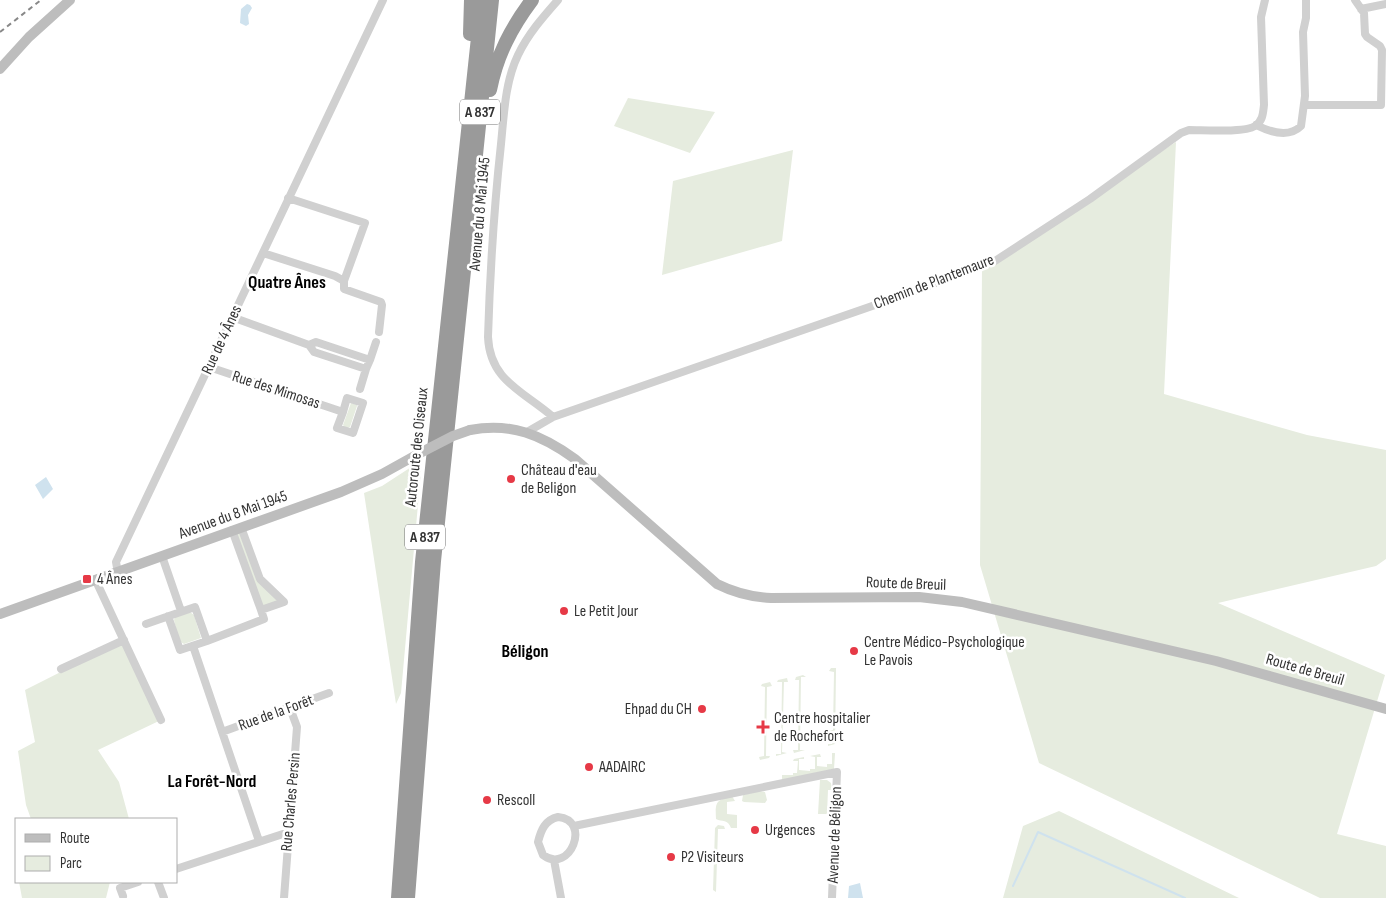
<svg xmlns="http://www.w3.org/2000/svg" width="1386" height="898" viewBox="0 0 1386 898" font-family="'Sofia Sans Condensed',sans-serif">
<rect width="100%" height="100%" fill="#fff"/>
<path fill="#e6ecdf" d="M628 98 715 112 690 153 614 126Z
M1176 142 1164 394 1307 435 1386 450V559L1376 566 1218 603 1385 675 1337 834 1386 846V898H1320L1039 763 980 565 982 266Z
M793 150 782 241 662 275 673 181Z
M351 403 357 405V406L350 427 346 429 343 425Z
M422 460 401 693 396 704 364 493 382 486Z
M241 527 260 579 284 602 261 610 232 530Z
M190 612 194 615 201 638 184 644 179 641 174 620 175 617Z
M124 640 161 720 98 750 119 782 129 819H31L26 805 18 751 35 742 25 690Z
M831 668H836V672L835 744 828 746V744H832L833 734H828V730H833L834 672 829 671Z
M803 675 806 677H801L800 750H805L794 753 793 750H798L799 680H795L796 677Z
M787 678 788 682H784L782 752 787 753 776 756V754H781L782 682H777L778 680Z
M770 682 772 686 767 687 766 756H770L769 758 760 760 759 757 764 756 765 687 761 686 762 684Z
M832 753H835V754L834 769 782 780V775H793V773H797L798 761H793L794 759 804 757V759H799V770L810 771V769H815V757L810 756 820 754 821 757H817V766L827 767V764H832Z
M820 780H827L831 783 832 790H828L827 814H818Z
M759 791 765 792 767 800 765 803 744 802 742 801 743 795Z
M732 796 735 801 727 802V814L737 815V828H731C728 819 722 822 716 819 715 802 716 800 732 796Z
M1059 811 1239 898H1003L1023 826Z
M718 825 724 826 725 829H718L716 892 713 890 715 828Z
M19 882H110L106 898H22Z"/>
<path fill="#cfe2ee" d="M247 4 250 5 252 8 248 15 249 24 246 26 240 23 241 9Z
M46 477 53 489 43 499 35 485Z
M860 883 863 898H848L849 886Z"/>
<g fill="none" stroke-linecap="round" stroke-linejoin="round">
<path stroke="#cfe2ee" stroke-width="2" d="M1013 886 1038 832 1185 898"/>
<path stroke="#d0d0d0" stroke-width="8" d="M1361 9 1386 4
M1305 105H1381L1382 50 1380 46 1367 37 1365 34 1364 13 1355 0
M1256 125C1270 132 1289 138 1301 126L1305 96 1303 32 1306 18V0
M288 198 365 223 344 281
M263 253 335 276 344 281V289L381 302 382 305 379 332
M232 317 309 345 314 352 366 369 370 360 316 342 309 345
M370 360 376 342
M209 367 343 412 337 428 353 433 363 403 347 398 343 412
M360 389 366 369
M553 417C523 391 490 381 488 337 490 272 494 208 501 144 504 114 505 82 518 55 528 34 543 17 558 0
M527 432 553 417 901 296 995 261 1090 199 1181 133 1189 130C1204 130 1244 133 1255 126 1263 121 1263 113 1264 105L1261 17 1265 0
M232 530 261 610 284 602 260 579 241 527
M162 556 181 611
M118 573 116 562 383 0
M96 581 161 720
M146 624 195 607 207 641 180 650 168 616
M207 641 264 619 261 610
M193 646 259 841
M61 669 124 640
M222 732 329 693
M558 817C592 820 570 875 543 855L538 842C541 830 545 820 558 817Z
M574 826 837 772 832 898
M554 860 561 898
M176 869 289 832
M158 882 164 898
M123 896 120 888 138 882
M284 898 297 727 290 708"/>
<path stroke="#bdbdbd" stroke-width="10" d="M0 69 29 37 70 0
M470 430C511 422 542 435 575 459L717 584C735 593 750 597 771 598L919 597 962 602 1216 661 1386 709
M0 614 341 492 382 474 418 454"/>
<path stroke="#9a9a9a" stroke-width="14" d="M470 34 471 0
M490 90C497 55 511 28 532 0
M398 898 422 562 482 0
M408 898 434 561 492 0"/>
<path stroke="#888" stroke-width="2" stroke-dasharray="5 4" stroke-linecap="butt" d="M0 32 41 0"/>
<path stroke="#bdbdbd" stroke-width="10" d="M418 454 453 436 470 430"/>
</g>
<g fill="#e63946" stroke="#fff" stroke-width="2">
<circle cx="511" cy="479" r="5"/>
<rect x="82" y="574" width="10" height="10" rx="2.5"/>
<circle cx="564" cy="611" r="5"/>
<circle cx="854" cy="651" r="5"/>
<circle cx="702" cy="709" r="5"/>
<path d="M760.5 719.5h5v5h5v5h-5v5h-5v-5h-5v-5h5z"/>
<circle cx="589" cy="767" r="5"/>
<circle cx="487" cy="800" r="5"/>
<circle cx="755" cy="830" r="5"/>
<circle cx="671" cy="857" r="5"/>
</g>
<g text-anchor="middle" dominant-baseline="central" stroke-width="5" stroke-linejoin="round" paint-order="stroke">
<g fill="#fff" stroke="#707070" stroke-width="1">
<rect x="460" y="99.5" width="40" height="25" rx="4"/>
<rect x="405" y="524.5" width="40" height="25" rx="4"/>
</g>
<g font-size="15" font-weight="bold" fill="#333">
<text x="480" y="112">A 837</text>
<text x="425" y="537">A 837</text>
</g>
<g font-size="16" fill="#333" stroke="#fff">
<text transform="translate(480 214) rotate(-85)">Avenue du 8 Mai 1945</text>
<text transform="translate(934 282) rotate(-21)">Chemin de Plantemaure</text>
<text transform="translate(222 340) rotate(-65)">Rue de 4 Ânes</text>
<text transform="translate(276 390) rotate(18)">Rue des Mimosas</text>
<text transform="translate(417 447) rotate(-84)">Autoroute des Oiseaux</text>
<text transform="translate(233 515) rotate(-20)">Avenue du 8 Mai 1945</text>
<text transform="translate(906 584) rotate(2)">Route de Breuil</text>
<text transform="translate(1305 670) rotate(16)">Route de Breuil</text>
<text transform="translate(276 713) rotate(-20)">Rue de la Forêt</text>
<text transform="translate(291 802) rotate(-85)">Rue Charles Persin</text>
<text transform="translate(835 835) rotate(-88)">Avenue de Béligon</text>
</g>
<g font-size="16" fill="#333" stroke="#fff" text-anchor="start">
<text x="521" y="470">Château d'eau<tspan x="521" dy="18">de Beligon</tspan></text>
<text x="97" y="579">4 Ânes</text>
<text x="574" y="611">Le Petit Jour</text>
<text x="864" y="642">Centre Médico-Psychologique<tspan x="864" dy="18">Le Pavois</tspan></text>
<text x="692" y="709" text-anchor="end">Ehpad du CH</text>
<text x="774" y="718">Centre hospitalier<tspan x="774" dy="18">de Rochefort</tspan></text>
<text x="599" y="767">AADAIRC</text>
<text x="497" y="800">Rescoll</text>
<text x="765" y="830">Urgences</text>
<text x="681" y="857">P2 Visiteurs</text>
</g>
<g font-size="18" font-weight="bold" fill="#000" stroke="#fff">
<text x="287" y="282">Quatre Ânes</text>
<text x="525" y="651">Béligon</text>
<text x="212" y="781">La Forêt-Nord</text>
</g>
</g>
<rect x="15" y="818" width="162" height="65" fill="#ffffff" stroke="#adadad"/>
<rect x="25" y="834" width="25" height="8" fill="#bdbdbd" stroke="#adadad"/>
<text x="60" y="843" font-size="15" fill="#333333">Route</text>
<rect x="25" y="856" width="25" height="15" fill="#e6ecdf" stroke="#adadad"/>
<text x="60" y="868" font-size="15" fill="#333333">Parc</text>
</svg>
